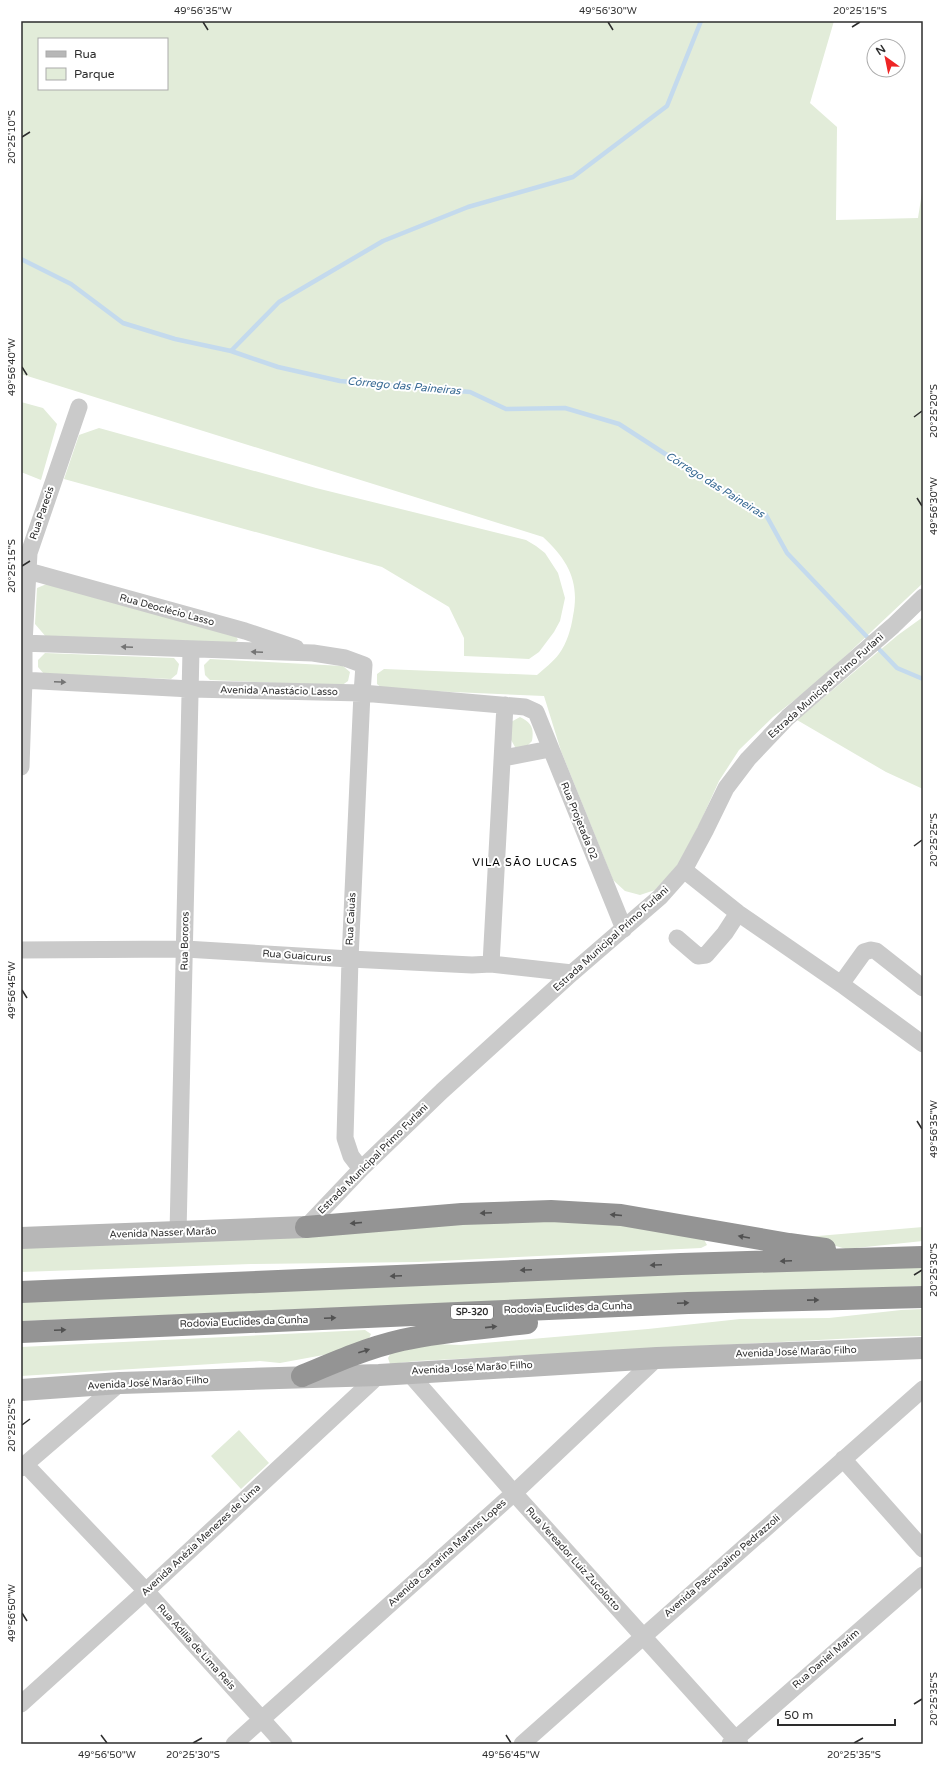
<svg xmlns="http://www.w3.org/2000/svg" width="944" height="1765" viewBox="0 0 944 1765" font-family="'Varela Round',sans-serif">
<rect width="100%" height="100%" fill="#fff"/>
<path fill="#e2ecd9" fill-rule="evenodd" d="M21 21H834L810 103 837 127 836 220 918 218 923 186V583L820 680 773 717 739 750 719 781 699 825 678 865 655 890 640 895 625 891 613 880 561 751 544 696 383 689 377 684V674L384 669 537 675C544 669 553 662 559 654 567 643 571 629 573 616 580 582 568 560 543 537L21 374ZM39 39H167V89H39Z
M21 402 43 408 57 424 41 480 21 472Z
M99 428 316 488 526 540 536 546 545 553 558 573 565 598 560 621 554 632 539 652 529 659 464 656V638L449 607 382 567 64 479 79 435Z
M49 583 236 636 238 640 233 644 47 638 35 624 37 588Z
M923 617V789L886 772 797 720 898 635Z
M45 653 174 658 179 664 177 674 171 679 44 674 38 667V660Z
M210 659 343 666 350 672 348 681 341 686 210 680 205 675 204 665Z
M520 717C532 723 534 728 532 741L526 747H515L510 738 511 722Z
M552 1215 702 1236 707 1245 701 1248 418 1262 251 1264 21 1272V1247Z
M923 1227V1241L846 1249 806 1237Z
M923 1264V1286L642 1295 21 1321V1302Z
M923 1309V1336L875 1337 417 1361 390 1364 388 1358 392 1351 407 1343 461 1345 648 1329 740 1319 829 1318 901 1310Z
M365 1330 371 1334 367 1343 356 1349 280 1363 260 1361 21 1376V1347Z
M239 1430 269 1463 241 1489 211 1456Z"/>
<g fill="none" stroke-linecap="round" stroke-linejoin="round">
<path stroke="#c4daed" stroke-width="4.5" d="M21 259 71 284 123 323 175 339 231 351 278 367 340 381 470 392 506 409 565 408 619 424 701 477 766 515 787 553 871 641
M231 351 279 302 383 241 468 207 573 177 667 106 701 21
M876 646 897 668 923 679"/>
<path stroke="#cacaca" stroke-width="17" d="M21 569 245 631 296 648
M21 643 313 653 345 658 364 665 362 693 350 959 345 1138 351 1156 361 1169
M21 680 191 689 362 693 525 707 536 712 624 929
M503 758 550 749
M21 767 24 680V643L29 553 79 407
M684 870 738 913 841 984 923 1044
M677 938 698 956 706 955 725 933 738 913
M21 950 185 949 350 959 472 965 491 964 572 973
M491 964 505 705
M841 984 864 952 871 950 876 951 923 988
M306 1227 361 1169 442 1091 572 973 660 897 684 870 705 831 726 788 748 759 788 717 893 626 923 597
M178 1233 191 650
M408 1372 514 1493 740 1744
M843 1459 923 1549
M25 1464 146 1591 284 1744
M21 1468 120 1383
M21 1704 146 1591 379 1375
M234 1744 514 1493 657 1358
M522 1744 923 1389
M730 1744 923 1575"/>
<path stroke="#b7b7b7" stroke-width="22" d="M21 1238 306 1227
M21 1390 120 1383 379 1375 657 1358 923 1348"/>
<path stroke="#949494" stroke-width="22" d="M306 1227 462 1214 551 1211 621 1215 789 1244 825 1249
M21 1292 681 1264 923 1257
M21 1332 688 1303 923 1297
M302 1376C335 1362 367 1348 402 1340 443 1331 485 1328 527 1323"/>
</g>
<defs><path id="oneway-solid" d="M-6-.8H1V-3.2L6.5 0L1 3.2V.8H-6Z"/></defs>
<g fill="#747474">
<use href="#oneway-solid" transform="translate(127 647) rotate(-178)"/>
<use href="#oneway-solid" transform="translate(257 652) rotate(-178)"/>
<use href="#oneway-solid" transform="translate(60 682) rotate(3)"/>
</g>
<g fill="#515151">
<use href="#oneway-solid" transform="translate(486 1213) rotate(178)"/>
<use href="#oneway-solid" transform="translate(616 1215) rotate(-175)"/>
<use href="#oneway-solid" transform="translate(356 1223) rotate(175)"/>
<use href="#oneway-solid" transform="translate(744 1237) rotate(-170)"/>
<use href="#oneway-solid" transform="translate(786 1261) rotate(178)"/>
<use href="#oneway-solid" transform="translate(656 1265) rotate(178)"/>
<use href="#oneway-solid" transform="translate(526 1270) rotate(178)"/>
<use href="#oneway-solid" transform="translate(396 1276) rotate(178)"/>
<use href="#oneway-solid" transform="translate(813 1300) rotate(-1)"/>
<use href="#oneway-solid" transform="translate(683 1303) rotate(-3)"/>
<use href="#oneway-solid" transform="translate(330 1318) rotate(-2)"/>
<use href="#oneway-solid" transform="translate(491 1327) rotate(-6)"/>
<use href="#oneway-solid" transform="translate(60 1330) rotate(-2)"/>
<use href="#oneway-solid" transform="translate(364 1351) rotate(-17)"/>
</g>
<path fill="none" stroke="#2d2d2d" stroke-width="1.5" d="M203 22 208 30M608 22 613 30M852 27 860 22M22 137 30 132M22 367 27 375M914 417 922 411M917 498 922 506M22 566 30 561M914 846 922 840M22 990 27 998M917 1121 922 1129M914 1275 922 1270M22 1425 30 1419M22 1613 27 1621M914 1704 922 1699M101 1735 107 1743M506 1735 511 1743M193 1743 202 1738M854 1743 863 1738"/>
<g text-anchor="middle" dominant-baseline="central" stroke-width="4" stroke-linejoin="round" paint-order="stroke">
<rect fill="#fff" stroke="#6c6c6c" stroke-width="1" x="451" y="1305" width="42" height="14" rx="3"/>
<g font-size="9" font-weight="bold" fill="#2d2d2d">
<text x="472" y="1312">SP-320</text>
</g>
<g font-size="10" fill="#2d2d2d" stroke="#fff">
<text transform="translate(42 513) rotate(-71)">Rua Parecis</text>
<text transform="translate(167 610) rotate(15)">Rua Deoclécio Lasso</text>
<text transform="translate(826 686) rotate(-42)">Estrada Municipal Primo Furlani</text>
<text transform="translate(279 691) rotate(1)">Avenida Anastácio Lasso</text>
<text transform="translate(579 821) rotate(68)">Rua Projetada 02</text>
<text transform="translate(351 919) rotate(-87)">Rua Caiuás</text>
<text transform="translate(611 939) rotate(-42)">Estrada Municipal Primo Furlani</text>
<text transform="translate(185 941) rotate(-89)">Rua Bororos</text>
<text transform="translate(297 956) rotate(4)">Rua Guaicurus</text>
<text transform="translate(373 1159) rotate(-45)">Estrada Municipal Primo Furlani</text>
<text transform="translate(163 1233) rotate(-2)">Avenida Nasser Marão</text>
<text transform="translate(568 1308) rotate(-2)">Rodovia Euclides da Cunha</text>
<text transform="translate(244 1322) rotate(-2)">Rodovia Euclides da Cunha</text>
<text transform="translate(796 1352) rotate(-2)">Avenida José Marão Filho</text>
<text transform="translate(472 1368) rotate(-3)">Avenida José Marão Filho</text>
<text transform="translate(148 1383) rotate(-3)">Avenida José Marão Filho</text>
<text transform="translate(201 1540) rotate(-43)">Avenida Anézia Menezes de Lima</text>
<text transform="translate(447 1553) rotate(-42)">Avenida Cartarina Martins Lopes</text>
<text transform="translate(573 1559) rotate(48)">Rua Vereador Luiz Zucolotto</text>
<text transform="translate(722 1566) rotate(-41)">Avenida Paschoalino Pedrazzoli</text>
<text transform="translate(196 1647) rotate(48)">Rua Adilia de Lima Reis</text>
<text transform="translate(826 1659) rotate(-41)">Rua Daniel Marim</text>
</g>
<g font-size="11" font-style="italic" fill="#376993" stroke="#fff">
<text transform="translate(404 386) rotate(5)">Córrego das Paineiras</text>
<text transform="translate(715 485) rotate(32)">Córrego das Paineiras</text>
</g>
<g font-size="11" letter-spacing="1" fill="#000" stroke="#fff">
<text x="525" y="862">VILA SÃO LUCAS</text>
</g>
</g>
<rect width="944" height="1765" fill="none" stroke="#ffffff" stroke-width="44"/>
<rect x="38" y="38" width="130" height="52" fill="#ffffff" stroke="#ababab"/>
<rect x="46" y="51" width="20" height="6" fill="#b7b7b7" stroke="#ababab"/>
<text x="74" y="58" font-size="12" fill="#2d2d2d">Rua</text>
<rect x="46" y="68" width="20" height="12" fill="#e2ecd9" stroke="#ababab"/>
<text x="74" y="78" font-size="12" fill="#2d2d2d">Parque</text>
<g transform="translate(886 58) rotate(327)"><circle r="19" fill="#ffffff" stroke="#ababab"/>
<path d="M0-3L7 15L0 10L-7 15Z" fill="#ee2525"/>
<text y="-6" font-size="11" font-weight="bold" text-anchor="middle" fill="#2d2d2d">N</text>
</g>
<path d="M778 1719v6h117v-6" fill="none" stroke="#2d2d2d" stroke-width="2"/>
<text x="784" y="1719" font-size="12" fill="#2d2d2d" stroke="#ffffff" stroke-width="3" paint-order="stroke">50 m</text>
<rect x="22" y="22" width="900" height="1721" fill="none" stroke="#2d2d2d" stroke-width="1.5"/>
<g font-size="10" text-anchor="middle" fill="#2d2d2d">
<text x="203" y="14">49°56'35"W</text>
<text x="608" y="14">49°56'30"W</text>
<text x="860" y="14">20°25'15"S</text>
<text transform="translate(11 137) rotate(-90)" y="4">20°25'10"S</text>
<text transform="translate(11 367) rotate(-90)" y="4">49°56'40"W</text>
<text transform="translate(933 411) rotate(-90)" y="4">20°25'20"S</text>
<text transform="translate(933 506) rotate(-90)" y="4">49°56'30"W</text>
<text transform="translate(11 566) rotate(-90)" y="4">20°25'15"S</text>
<text transform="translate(933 840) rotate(-90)" y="4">20°25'25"S</text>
<text transform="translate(11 990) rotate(-90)" y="4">49°56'45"W</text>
<text transform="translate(933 1129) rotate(-90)" y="4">49°56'35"W</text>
<text transform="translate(933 1270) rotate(-90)" y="4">20°25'30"S</text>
<text transform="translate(11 1425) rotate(-90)" y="4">20°25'25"S</text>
<text transform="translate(11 1613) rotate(-90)" y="4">49°56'50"W</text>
<text transform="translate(933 1699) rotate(-90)" y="4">20°25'35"S</text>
<text x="107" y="1758">49°56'50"W</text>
<text x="193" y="1758">20°25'30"S</text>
<text x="511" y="1758">49°56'45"W</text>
<text x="854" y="1758">20°25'35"S</text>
</g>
</svg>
